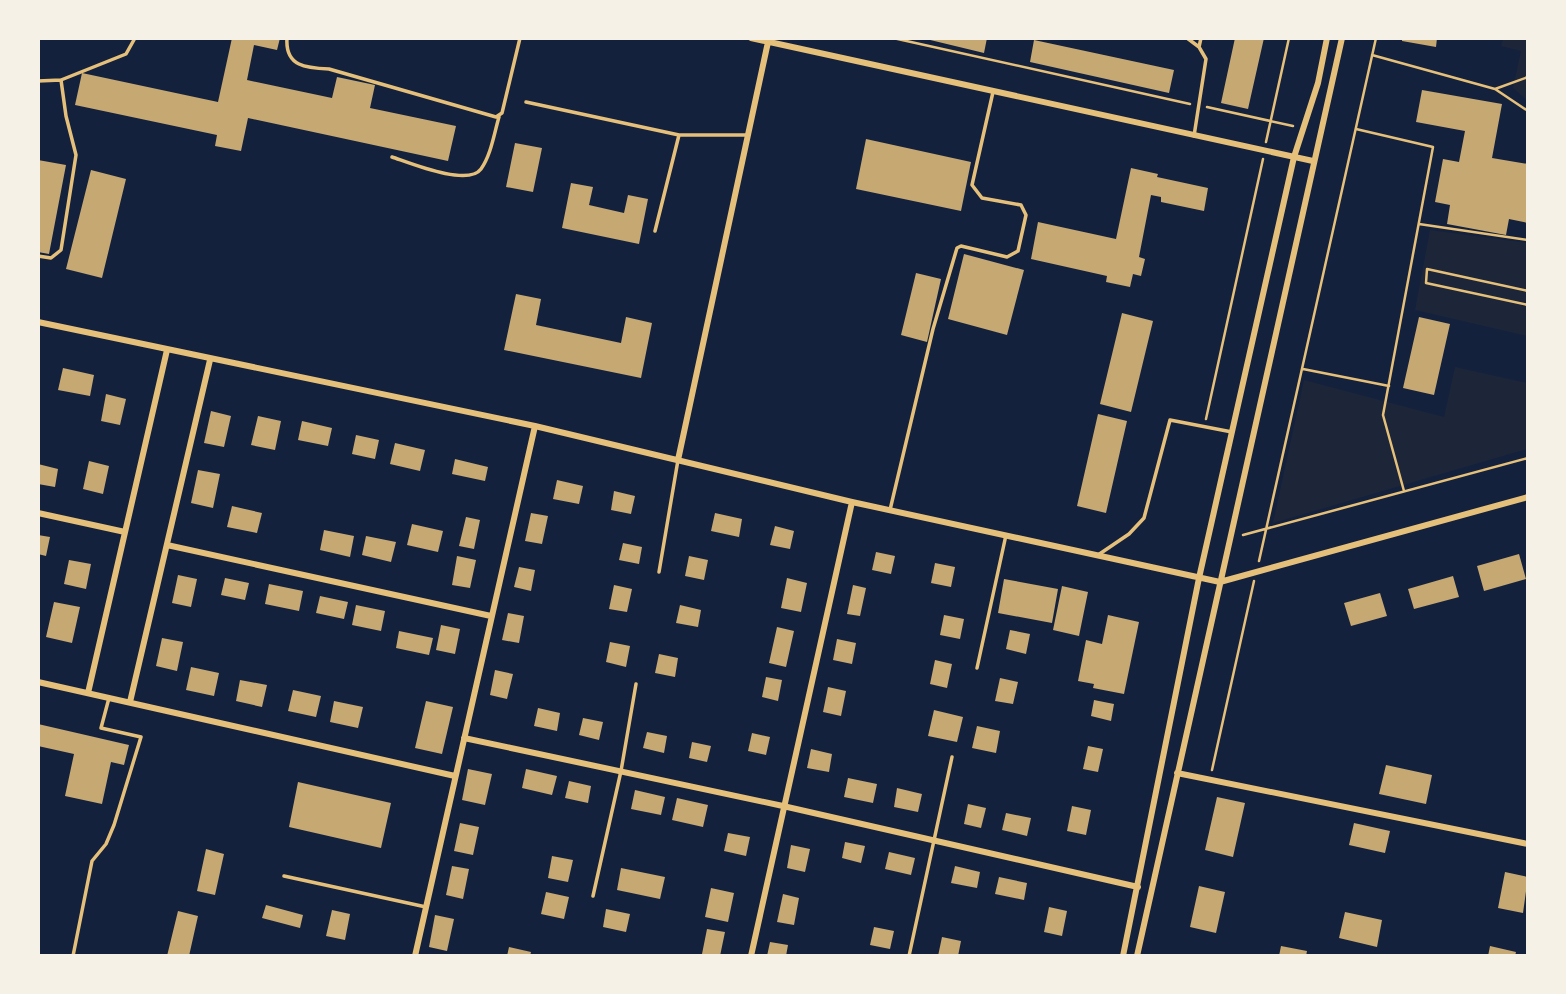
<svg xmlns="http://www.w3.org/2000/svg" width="1566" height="994" viewBox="0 0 1566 994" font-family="'IBM Plex Serif',serif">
<rect width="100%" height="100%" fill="#14213d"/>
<path fill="#1d2539" d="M1503 39H1527V100L1513 88 1521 51 1501 46Z
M1430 230 1527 243V336L1415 310Z
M1455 367 1527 383V449L1273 523 1304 380 1444 417Z"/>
<path fill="#c6a872" d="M232 38H280L277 50 254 45 247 80 332 98 337 77 375 85 370 108 456 126 448 161 248 118 241 151 215 146 217 135 75 105 82 73 218 102Z
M922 38H987L984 53Z
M1235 38H1264L1248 109 1221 103Z
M1402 38H1437L1436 47 1402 41Z
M1034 40 1174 70 1169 93 1030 62Z
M1422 90 1502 104 1492 158 1528 164V223L1509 219 1506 235 1447 224 1450 205 1435 202 1443 159 1459 162 1465 131 1416 122Z
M866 139 971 162 961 211 856 189Z
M515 143 542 148 533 192 506 187Z
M38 160 66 165 49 254 38 252Z
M1131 168 1158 174 1157 177 1208 188 1204 211 1161 202V197L1151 195 1139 257 1145 259 1141 276 1133 274 1130 287 1106 282 1107 276 1031 259 1038 222 1116 239Z
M91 170 126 179 102 278 66 269Z
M571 183 593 187 589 205 624 213 628 195 648 199 639 244 562 228Z
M964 254 1024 270 1007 335 948 319Z
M916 273 941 279 927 342 901 335Z
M516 294 541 299 536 325 621 343 626 317 652 323 641 378 504 350Z
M1122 313 1153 321 1131 412 1100 404Z
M1419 317 1450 324 1434 395 1403 388Z
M63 368 94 375 90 396 58 390Z
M106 394 126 399 120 425 101 421Z
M211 411 231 416 224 447 204 443Z
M1098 414 1127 421 1106 513 1077 506Z
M258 416 281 421 275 450 251 445Z
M302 421 332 428 328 446 298 440Z
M356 435 379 440 375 459 352 454Z
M395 443 425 450 420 471 390 464Z
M455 459 488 467 485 481 452 474Z
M89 461 109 466 103 494 83 489Z
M38 464 58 469 55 487 38 484Z
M198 470 220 474 213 508 191 503Z
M557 480 583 486 579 504 553 499Z
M614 491 635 496 631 514 611 510Z
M232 506 262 513 257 533 227 527Z
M531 513 548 516 542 544 525 541Z
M715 513 742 519 739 537 711 531Z
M466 517 480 520 474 549 459 546Z
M412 524 443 531 438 552 407 545Z
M775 526 794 531 790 549 770 545Z
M324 530 354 536 350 557 320 550Z
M38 535 50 537 46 556 38 554Z
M366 536 396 542 391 562 362 555Z
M623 543 642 547 639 564 619 560Z
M876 552 895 556 891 574 872 570Z
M1519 554 1526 579 1484 591 1477 566Z
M457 556 476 560 470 588 452 585Z
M689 556 708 560 704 580 685 576Z
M69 560 91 564 86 589 64 584Z
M935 563 955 567 951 587 931 583Z
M519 567 535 570 531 591 514 587Z
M178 575 197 579 191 607 172 603Z
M1453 576 1459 597 1414 609 1408 589Z
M225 578 249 583 245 600 221 595Z
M787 578 807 583 801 612 781 608Z
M1004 579 1058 589 1052 623 998 613Z
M269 584 303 591 299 611 265 604Z
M614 585 632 589 627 612 609 609Z
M853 585 866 588 860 616 847 614Z
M1062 586 1088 592 1079 636 1053 630Z
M1380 593 1387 616 1351 626 1344 603Z
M320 596 348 602 344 619 316 613Z
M54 602 80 607 72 643 46 637Z
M356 605 385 611 381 631 352 625Z
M680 605 701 610 698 627 676 623Z
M508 613 524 616 519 643 502 640Z
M944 615 964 619 960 639 940 635Z
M1108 615 1139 622 1124 694 1093 688 1094 684 1078 681 1086 640 1102 644Z
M441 625 460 629 455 654 436 650Z
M777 627 794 631 786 667 769 663Z
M1010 630 1030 634 1026 654 1006 649Z
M399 631 433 638 429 655 396 648Z
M162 638 183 642 177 671 156 666Z
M837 639 856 643 852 664 833 660Z
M610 642 630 646 626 667 606 662Z
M659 654 678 658 675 677 655 673Z
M935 660 952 664 947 688 930 684Z
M191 667 219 673 214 696 186 690Z
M495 670 513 674 507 699 490 695Z
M766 677 782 680 778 701 762 697Z
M1000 678 1018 682 1013 704 995 701Z
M240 680 267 685 262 707 236 701Z
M828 687 846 691 841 716 823 712Z
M293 690 321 696 316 717 288 711Z
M1094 700 1114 704 1111 721 1091 716Z
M334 701 363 707 358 728 330 722Z
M426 701 453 707 442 754 415 748Z
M538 708 560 713 557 731 534 726Z
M934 710 963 717 957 742 928 736Z
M583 718 603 722 599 740 579 735Z
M38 724 129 745 124 765 111 762 102 804 65 796 74 754 38 746Z
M977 726 1000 731 996 753 972 748Z
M647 732 667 736 664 753 643 748Z
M752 733 770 737 766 755 748 751Z
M692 742 711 746 707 762 689 758Z
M1088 746 1103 749 1098 772 1083 769Z
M811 749 832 754 829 772 807 768Z
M1386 765 1432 775 1426 804 1379 794Z
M468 769 492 774 485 805 462 800Z
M526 769 557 776 552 795 522 788Z
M848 778 877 784 873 803 844 797Z
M569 781 591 786 588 803 565 798Z
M298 782 391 803 381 848 289 827Z
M897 788 922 794 918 812 894 807Z
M635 790 665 797 661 815 631 809Z
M1217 797 1245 803 1233 857 1205 850Z
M677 798 708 805 703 827 672 820Z
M968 804 986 808 981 828 964 824Z
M1072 806 1091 810 1086 835 1067 831Z
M1006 813 1031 818 1027 836 1002 830Z
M460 823 479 827 473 855 454 851Z
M1354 823 1390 831 1385 853 1349 845Z
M728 833 750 837 746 856 724 851Z
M845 842 865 846 861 863 842 858Z
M791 845 810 849 805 872 787 868Z
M206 849 224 854 215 895 197 891Z
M889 852 915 858 911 875 885 869Z
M552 856 573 860 568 882 548 878Z
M452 866 469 869 463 899 446 895Z
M955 866 980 872 977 888 951 883Z
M621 868 665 877 660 899 617 890Z
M1505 872 1528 877 1523 913 1498 908Z
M999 877 1027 883 1024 900 995 894Z
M1199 886 1225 892 1216 933 1190 927Z
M711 888 734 893 728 922 705 917Z
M546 892 569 897 564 919 541 914Z
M783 894 799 898 794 925 777 922Z
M266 905 303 915 300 928 262 918Z
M1049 907 1067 911 1062 936 1044 932Z
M606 909 630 914 626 932 603 927Z
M332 910 350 914 345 940 326 936Z
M178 911 198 916 189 956H167Z
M1345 912 1382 920 1377 947 1339 938Z
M435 915 454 919 447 951 429 947Z
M874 927 894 931 890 949 870 945Z
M707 929 725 932 720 956 702 954Z
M942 937 961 941 958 956H938Z
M770 942 788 945 786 956H767Z
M1281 946 1307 951 1306 956H1279Z
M1490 946 1516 952 1515 956H1488Z
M509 947 531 952 530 956H507Z"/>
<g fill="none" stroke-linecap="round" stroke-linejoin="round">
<path stroke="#e5c07b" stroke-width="2.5" d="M893 38 1190 104
M1372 55 1495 89 1528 111
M1495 89 1528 77
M1207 107 1293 126
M1356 129 1433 147 1383 415 1404 491
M1266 142 1289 38
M1419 224 1528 240
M1528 291 1427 269 1426 283 1528 305
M1303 369 1389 386
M1206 419 1263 159
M1243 535 1528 458
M1259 561 1376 38
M1212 770 1254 581"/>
<path stroke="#e5c07b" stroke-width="3.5" d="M287 38C285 67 307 68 329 69L496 117 502 113 520 38
M1187 38 1199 47 1206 59 1194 136
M1199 47 1201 38
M38 81 61 80 126 54 135 38
M526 102 679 135H748
M392 157C410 163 468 187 481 169 491 155 494 134 499 117
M655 231 679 135
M38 256 51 258 61 250 76 155 66 116 61 80
M890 510 933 329 957 248 961 246 1007 257 1018 251 1026 215 1021 205 982 198 972 185 993 92
M1098 555 1129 534 1144 518 1170 420 1232 432
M659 572 678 460
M977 668 1006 535
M284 876 426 907
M593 896 621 771 636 684
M73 956 92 861 106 844 114 825 141 737 101 728 109 698
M909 956 952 757"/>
<path stroke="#e5c07b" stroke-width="6" d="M751 38 1313 161
M38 322 535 426 852 502 1220 582 1528 497
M678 460 768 42
M38 513 125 532
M167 545 491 616
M38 682 455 776
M88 693 167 350
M130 702 210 360
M464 738 783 806 1138 887
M1177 773 1528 844
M415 956 535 426
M751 956 852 502
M1123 956 1199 578 1294 157 1318 83 1327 38
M1137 956 1342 38"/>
</g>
<rect width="1566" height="994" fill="none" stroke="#f6f1e7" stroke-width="80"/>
</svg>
